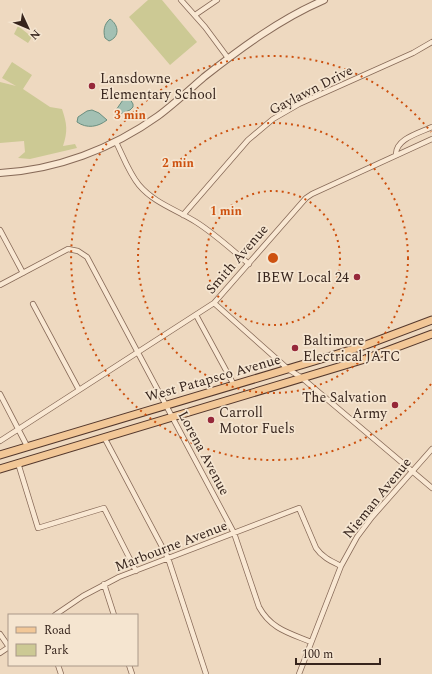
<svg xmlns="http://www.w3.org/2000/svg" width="432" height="674" viewBox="0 0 432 674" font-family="Spectral,serif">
<rect width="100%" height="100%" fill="#eed9c0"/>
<path fill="#ccc994" d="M148 0H162L197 42 170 65 129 17Z
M18 26 32 37 28 43 14 34Z
M12 62 32 75 23 89 50 107 62 109C67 124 68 131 63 146L75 144 77 148 30 159 18 158 25 152 24 141 0 143V82L16 86 2 78Z"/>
<path fill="#a3c0b3" stroke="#6a8e7f" d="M110 19C119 25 120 37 109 41L105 38C103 31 104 24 110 19Z
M127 94 133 104V107L130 110 118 115 114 113Z
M92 110 99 113 107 120C98 127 87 129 77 122L78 117 87 111Z"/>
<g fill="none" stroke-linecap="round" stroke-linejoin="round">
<g stroke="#876a58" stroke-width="6">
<path id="minor" d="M181 0 205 27 228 58
M195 15 217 0
M116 142C123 156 129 173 139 185 154 203 177 210 196 222 215 234 231 249 249 264
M396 155C395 139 419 133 432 127
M183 215 248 140 273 119 299 104 413 53 432 42
M0 230 23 273
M0 285 68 249 78 251 87 257 234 533 259 607C271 629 289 633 311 642
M214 303 288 369 302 378 432 488
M33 304 79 390
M196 315 234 385
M0 394 27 446
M104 437 168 558 206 674
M0 441 214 303 306 198 312 194 432 139
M18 463 38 528 104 508 136 571
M104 584 114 615
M55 615 83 596 119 577 299 508 316 548C322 557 331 561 341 566
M0 634 9 647
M0 653 9 647
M58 665 61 674
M129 665 132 674
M299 674 341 566 357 537 372 517 432 449"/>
</g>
<g stroke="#876a58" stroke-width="8">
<path id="tertiary" d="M0 173C56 170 112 149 158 116 174 104 189 90 204 77 241 48 280 19 324 0"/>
</g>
<g stroke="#55392d" stroke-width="9">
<path id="primary" d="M0 455 331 356 363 346 432 320
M0 469 365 359 432 334"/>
</g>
<use href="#minor" stroke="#f9e8d3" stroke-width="4.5"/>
<use href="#tertiary" stroke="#f9e8d3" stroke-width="6"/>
<use href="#primary" stroke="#f2c797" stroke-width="7"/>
</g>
<g fill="none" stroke="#cd510f" stroke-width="2" stroke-dasharray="2 4">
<circle cx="273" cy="258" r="67"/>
<circle cx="273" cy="258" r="135"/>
<path d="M431 384A202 202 0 1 1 431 132"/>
</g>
<g fill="#96283a" stroke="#f5e5d0" stroke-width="1.5">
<circle cx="92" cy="86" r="4"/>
<circle cx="357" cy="277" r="4"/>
<circle cx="295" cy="348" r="4"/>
<circle cx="395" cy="405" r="4"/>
<circle cx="211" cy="420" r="4"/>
</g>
<g text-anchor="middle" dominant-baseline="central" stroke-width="3.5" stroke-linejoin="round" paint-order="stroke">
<g font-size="14" fill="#37251d" stroke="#f5e5d0" text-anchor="start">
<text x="100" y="78">Lansdowne<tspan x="100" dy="16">Elementary School</tspan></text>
<text x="349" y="277" text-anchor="end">IBEW Local 24</text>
<text x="303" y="340">Baltimore<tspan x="303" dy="16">Electrical JATC</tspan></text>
<text x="387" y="397" text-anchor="end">The Salvation<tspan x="387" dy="16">Army</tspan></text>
<text x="219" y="412">Carroll<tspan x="219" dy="16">Motor Fuels</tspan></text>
</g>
<g font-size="14" fill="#37251d" stroke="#f5e5d0">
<text transform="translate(311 90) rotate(-27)">Gaylawn Drive</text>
<text transform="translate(237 259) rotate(-49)">Smith Avenue</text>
<text transform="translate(213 378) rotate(-16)">West Patapsco Avenue</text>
<text transform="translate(204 453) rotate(62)">Lorena Avenue</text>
<text transform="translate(377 498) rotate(-51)">Nieman Avenue</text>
<text transform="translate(171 546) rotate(-21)">Marbourne Avenue</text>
</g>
</g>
<circle cx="273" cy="258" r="6" fill="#cd510f" stroke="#f5e5d0" stroke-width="2"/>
<g font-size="12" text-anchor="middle" font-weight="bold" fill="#cd510f" stroke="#f5e5d0" stroke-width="3.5" stroke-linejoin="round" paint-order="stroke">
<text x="130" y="119">3 min</text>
<text x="178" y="167">2 min</text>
<text x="226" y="215">1 min</text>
</g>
<rect x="8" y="614" width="130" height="52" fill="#f5e5d0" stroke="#a99888"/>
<rect x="16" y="627" width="20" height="6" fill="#f2c797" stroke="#a99888"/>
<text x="44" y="634" font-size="12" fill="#37251d">Road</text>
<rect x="16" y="644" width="20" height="12" fill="#ccc994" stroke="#a99888"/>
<text x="44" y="654" font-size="12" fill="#37251d">Park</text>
<g transform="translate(28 28) rotate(134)" stroke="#f5e5d0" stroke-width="3" paint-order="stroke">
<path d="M0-3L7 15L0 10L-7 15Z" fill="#37251d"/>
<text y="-6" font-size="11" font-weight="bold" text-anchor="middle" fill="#37251d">N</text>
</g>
<path d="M296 658v6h84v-6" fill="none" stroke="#37251d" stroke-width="2"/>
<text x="302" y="658" font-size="12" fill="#37251d" stroke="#f5e5d0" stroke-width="3" paint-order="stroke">100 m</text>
</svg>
